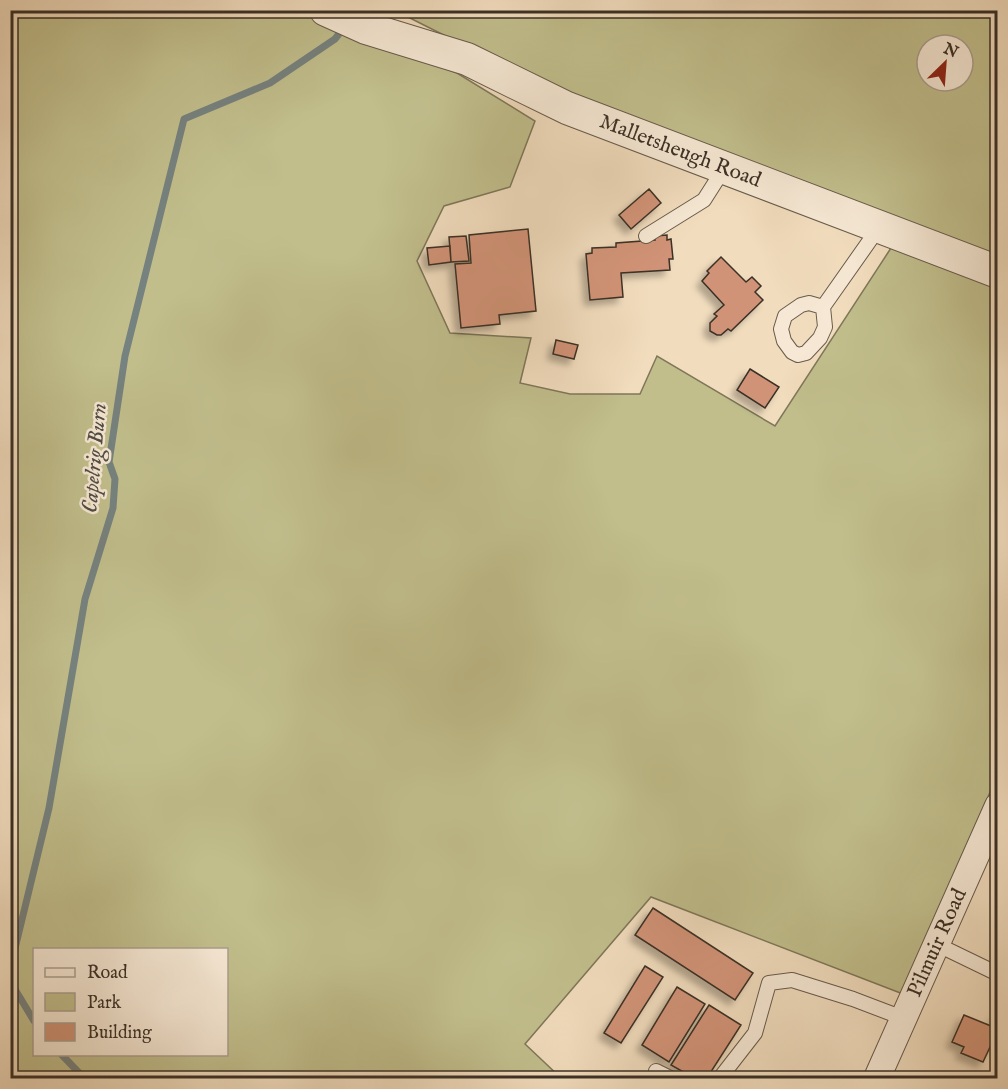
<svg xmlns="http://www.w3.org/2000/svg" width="1008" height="1089" viewBox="0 0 1008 1089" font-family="'IM FELL English',serif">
<defs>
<filter id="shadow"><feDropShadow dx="-5.5" dy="5.5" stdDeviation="3" flood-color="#0004"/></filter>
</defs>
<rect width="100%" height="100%" fill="#f1dcbd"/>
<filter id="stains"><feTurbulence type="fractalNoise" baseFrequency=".00333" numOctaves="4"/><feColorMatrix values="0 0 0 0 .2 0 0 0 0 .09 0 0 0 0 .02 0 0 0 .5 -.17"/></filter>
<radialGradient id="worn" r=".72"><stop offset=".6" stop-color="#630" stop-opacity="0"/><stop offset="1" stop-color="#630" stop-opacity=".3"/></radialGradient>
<path fill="#c1be8c" stroke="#7e7759" stroke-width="1.5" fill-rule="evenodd" d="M10 11H295L457 73 535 121 510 187 444 206 417 261 450 333 531 338 520 383 570 394H640L657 356 775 426 891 248 997 287V776L903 994 651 897 525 1044 561 1078H11ZM34 950H226V1054H34Z
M396 11H997V255L565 96ZM927 45H963V81H927Z"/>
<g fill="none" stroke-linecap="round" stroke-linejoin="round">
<path stroke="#76827f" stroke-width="7" d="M10 969 49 808 85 599 113 508 115 479 109 462 125 356 184 119 270 83 335 39 345 26
M10 981 34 1021
M61 1054 84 1078"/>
</g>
<path fill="#d19377" stroke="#3b3026" stroke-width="1.5" filter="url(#shadow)" d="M649 189 661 203 631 229 619 215Z
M528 229 536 311 499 315 500 324 461 328 455 264 471 263 469 235Z
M667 235V240L671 239 673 259H669L670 270 621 273 623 297 590 300 586 254 592 253V248L616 247V243L655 240V236Z
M466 236 469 261 451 262 449 237Z
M450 246 451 262 429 265 427 248Z
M721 257 746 282 752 277 761 286 755 292 763 300 731 331 728 329 721 335H717L710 331V323L717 316 714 314 724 305 702 281 709 273 707 271Z
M556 340 578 345 574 359 553 354Z
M750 369 779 387 765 408 737 390Z
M653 908 753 973 735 1000 635 935Z
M645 966 663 977 621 1043 604 1033Z
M677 987 705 1004 669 1062 642 1045Z
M709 1005 741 1025 707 1078H694L671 1065Z
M998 1011V1037L993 1046 991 1045 983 1062 961 1053 964 1047 952 1042 964 1015 991 1026Z"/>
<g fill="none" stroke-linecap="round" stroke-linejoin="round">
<g stroke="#685b4c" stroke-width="16">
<path id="service" d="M646 236 704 200 725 167
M823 307 809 303 801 305 785 316 781 329 784 341 792 352 798 355 806 353 820 338 825 327 823 307 880 226
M936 944 998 974
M656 1071 670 1078
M720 1078 755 1033 769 983 792 980 853 999 903 1018"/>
</g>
<g stroke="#685b4c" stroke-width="28">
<g id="minor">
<path id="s1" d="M877 1078 998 806"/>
</g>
</g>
<g stroke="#685b4c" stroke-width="34">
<g id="tertiary">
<path id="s2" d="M326 10 366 28 467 59 567 108 998 272"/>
</g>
</g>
<use href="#service" stroke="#f6e8d4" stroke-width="14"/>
<use href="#minor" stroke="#f6e8d4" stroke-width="26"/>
<use href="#tertiary" stroke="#f6e8d4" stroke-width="32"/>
</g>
<g text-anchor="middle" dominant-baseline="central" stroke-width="5" stroke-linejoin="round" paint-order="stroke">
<g font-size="21" fill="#3b3026" stroke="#f6e8d4">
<text stroke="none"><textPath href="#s2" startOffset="382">Malletsheugh Road</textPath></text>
<text stroke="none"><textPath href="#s1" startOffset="148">Pilmuir Road</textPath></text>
</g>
<g font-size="22" font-style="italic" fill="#4f4b44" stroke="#f6e8d4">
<text transform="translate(95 458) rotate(-85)">Capelrig Burn</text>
</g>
</g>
<rect width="1008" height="1089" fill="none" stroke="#f1dcbd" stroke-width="36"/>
<rect x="12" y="12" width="984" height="1065" fill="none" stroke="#3b3026" stroke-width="3"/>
<rect x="18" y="18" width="972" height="1053" fill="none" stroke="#3b3026" stroke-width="1.5"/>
<rect x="33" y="948" width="195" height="108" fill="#f6e8d4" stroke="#ab9e8e" stroke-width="1.5"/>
<rect x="45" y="968" width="30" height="9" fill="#f6e8d4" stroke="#ab9e8e" stroke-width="1.5"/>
<text x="87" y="978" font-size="18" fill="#3b3026">Road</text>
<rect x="45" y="993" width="30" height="18" fill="#c1be8c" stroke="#ab9e8e" stroke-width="1.5"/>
<text x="87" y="1008" font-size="18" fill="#3b3026">Park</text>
<rect x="45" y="1023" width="30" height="18" fill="#d19377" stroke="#ab9e8e" stroke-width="1.5"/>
<text x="87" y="1038" font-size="18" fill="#3b3026">Building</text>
<g transform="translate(945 63) rotate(25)"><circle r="28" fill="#f6e8d4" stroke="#ab9e8e" stroke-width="1.5"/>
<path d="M0-4.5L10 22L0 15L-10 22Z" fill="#8f2418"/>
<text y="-9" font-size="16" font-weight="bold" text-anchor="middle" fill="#3b3026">N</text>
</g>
<rect width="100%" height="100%" filter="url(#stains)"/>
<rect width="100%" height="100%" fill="url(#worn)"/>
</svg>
